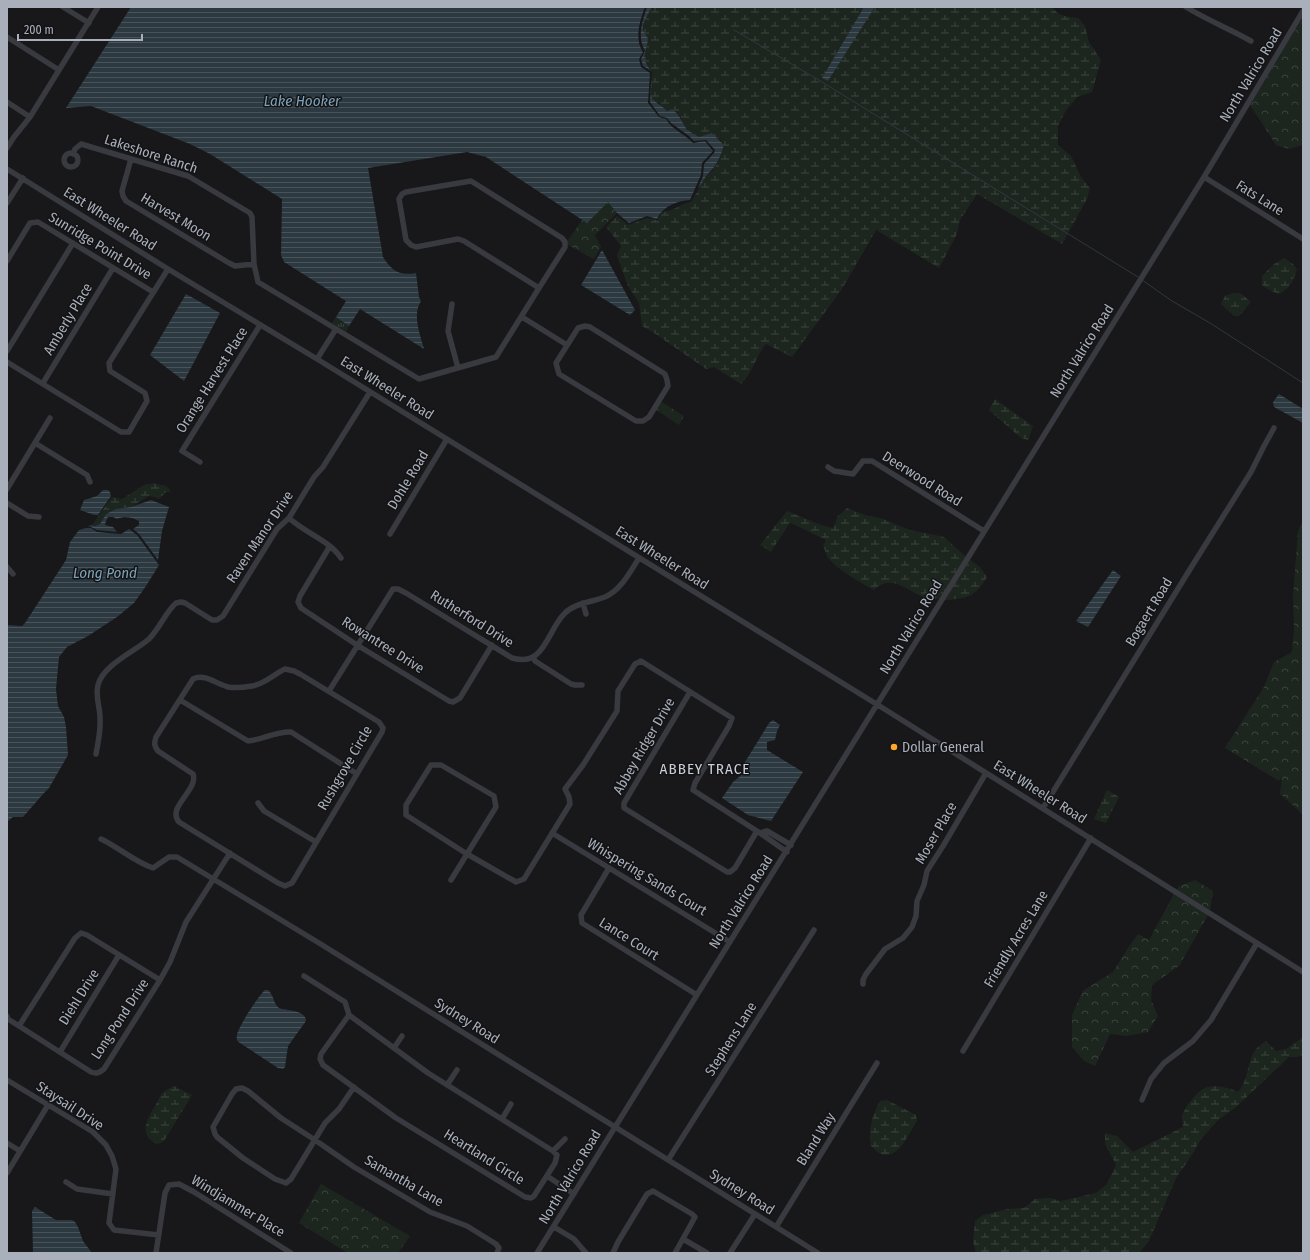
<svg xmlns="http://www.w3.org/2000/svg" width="1310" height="1260" viewBox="0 0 1310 1260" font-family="'Fira Sans Condensed',sans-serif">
<defs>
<pattern id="grass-tufts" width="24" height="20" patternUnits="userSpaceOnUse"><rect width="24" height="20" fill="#1d261e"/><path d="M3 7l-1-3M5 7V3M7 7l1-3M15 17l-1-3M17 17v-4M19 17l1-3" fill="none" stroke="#3b433d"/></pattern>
<pattern id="forest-crowns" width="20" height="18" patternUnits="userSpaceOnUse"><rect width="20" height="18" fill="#1d261e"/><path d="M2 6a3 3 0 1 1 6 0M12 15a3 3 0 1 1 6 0" fill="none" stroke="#3b433d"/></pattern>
<pattern id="wetland-marsh" width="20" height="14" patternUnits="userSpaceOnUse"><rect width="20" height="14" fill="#1d261e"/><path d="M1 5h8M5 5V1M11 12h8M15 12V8" fill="none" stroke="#3b433d"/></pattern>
<pattern id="water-rules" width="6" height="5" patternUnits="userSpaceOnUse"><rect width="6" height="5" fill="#2c3940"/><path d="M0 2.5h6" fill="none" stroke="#48535a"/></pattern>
</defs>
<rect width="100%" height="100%" fill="#18181a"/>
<path fill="url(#grass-tufts)" d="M336 317 349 326 346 332 332 323Z"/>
<path fill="url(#forest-crowns)" d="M1303 17V145L1289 149 1276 145 1250 105Z
M608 201 617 213 595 235 601 247 594 259 568 245 567 242 582 220 587 223Z
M660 401 684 416 679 425 655 409Z
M1303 520V816L1298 810 1280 794 1282 776 1279 781 1225 748 1264 687 1274 662 1292 652 1294 629 1293 596 1298 531Z
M1195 880 1213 891 1210 911 1177 890 1179 886Z
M1174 894 1208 915 1179 966 1152 985 1151 1000 1158 1016 1148 1032 1127 1036 1110 1034 1095 1066 1084 1061 1072 1047V1015L1082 993 1084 990 1113 972 1128 948 1138 934 1149 940Z
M321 1184 410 1236 398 1253H348L299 1223Z"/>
<path fill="url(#wetland-marsh)" d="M652 7H864L822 78 828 81 875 7H1052C1058 16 1068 17 1078 18L1085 26 1089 42 1101 60 1092 92 1077 97 1065 112 1058 126V145L1071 156 1081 177 1090 188 1087 199 1062 244 977 194 960 220 957 234 939 268 876 230 842 289 792 357 766 344C756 356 753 372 741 384L714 367 706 369 654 333 642 326 639 303 628 286 617 256 621 246 606 227 617 216 628 225 647 218 657 220 663 212C670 212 683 203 691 202L706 176C716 170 721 156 724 146L720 139 709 134 702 137H699L687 130 680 116 673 109 667 111 661 107 659 103 651 99 650 91 652 85 651 83 652 72 647 67 644 57 648 39 643 29 645 18Z
M1284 258 1293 264 1297 269C1293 281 1291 288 1279 294L1269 290 1262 285V276L1274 264Z
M1233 293H1240L1251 302 1239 316H1234L1221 304 1225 296Z
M995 399 1033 426 1028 440 1021 438 989 410Z
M155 483C162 487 166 482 171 492H166L159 499 155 497 149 496 131 507 116 509 106 514 100 524 95 526 92 525 112 497 122 499 144 485Z
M847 508 865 515 883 519 910 530 944 537 966 557 940 599C934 598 926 598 921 596 905 588 889 574 874 590 861 583 837 569 828 558 826 555 825 549 823 546L826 540 791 523 789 524 771 552 760 545 787 511 821 525 833 528 838 516Z
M969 559 980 567 987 577C974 598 968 598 945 600Z
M1107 790 1119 797 1106 823 1094 819Z
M1303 1037V1055L1297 1057H1289L1235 1108 1218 1120 1202 1138 1188 1161 1176 1178 1149 1241 1139 1253H976L973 1242 975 1221 983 1215 1008 1209 1024 1208 1035 1199 1049 1198 1061 1201 1096 1193 1107 1184 1116 1165 1105 1144V1133L1117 1136 1133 1152 1183 1127C1183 1124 1182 1120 1182 1118 1183 1109 1197 1091 1205 1088 1216 1084 1228 1088 1238 1092 1250 1079 1246 1059 1258 1047 1261 1045 1264 1043 1266 1041L1276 1051 1286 1049Z
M174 1086 192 1095 164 1141 158 1144C138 1137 146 1120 155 1106 157 1102 160 1096 163 1092 166 1090 170 1088 174 1086Z
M887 1100 916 1115 917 1121C909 1133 898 1161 881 1154 877 1152 874 1149 871 1146 868 1130 872 1115 880 1101Z"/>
<path fill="url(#water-rules)" d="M131 7H645C640 20 634 39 643 52L639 59 641 67 650 73 648 103 659 117 666 119C672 130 685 134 693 143L705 141 713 151 702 163 701 175 690 200C677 201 663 206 657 219L647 216 629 223 617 213 608 202 587 223 486 157 467 152 368 168 383 257C392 271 399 276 416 273L419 297 421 301C412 315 420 334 424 349L360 309 349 326 336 317 346 301 284 262 281 255 282 199 210 154 190 144 91 106 66 108Z
M647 7H652C649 13 642 22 643 30 644 32 647 36 648 39 646 56 640 56 651 71L643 66 641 59 645 51C637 37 642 22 647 7Z
M864 7H875L828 81 822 78Z
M651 83 652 85 650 92 652 99C657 103 662 106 667 111L673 109 679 116 687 130 699 137 712 133 724 145C721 156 716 167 707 175 704 178 702 185 698 188L703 176 704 164 714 153 715 150 706 140 694 141 689 136 671 123 667 118 660 116 650 102Z
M602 250 635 310 630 315 581 285Z
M186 294 220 313 184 381 150 355Z
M1279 394 1303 409V423L1274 407 1273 402Z
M103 490H108L110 492 111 496 98 515H94L80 510 84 500 97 496Z
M151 500 169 507 162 531 158 560 139 534 133 529 139 525V521C133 517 123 516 117 519L113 517H108L106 521 105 525 113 527 117 532 97 530 91 527 88 526 92 525 95 526 100 524 106 514 116 509 131 507Z
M86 528H91L97 532 121 534 129 529 137 535 159 565 146 586 134 603 117 617 88 636 67 647 59 657 56 689 58 706 64 717 66 727 68 755 49 788 44 793 23 817H13L7 822V625L22 626 25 623 66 560 70 542 79 530Z
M1113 570 1121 576 1088 627 1076 621Z
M773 720 780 725 777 731 775 740 767 742V750L803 772 771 821 748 815 722 798 733 782 744 773 743 767 745 762 769 723Z
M265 990H268C274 995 273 1003 279 1008 288 1011 306 1010 306 1021L288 1046 285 1067 283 1069 278 1068 240 1043C237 1041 236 1039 237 1035 238 1027 259 995 265 990Z
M35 1207 56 1220H72L75 1222 78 1227 83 1241 92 1253H33L32 1211Z"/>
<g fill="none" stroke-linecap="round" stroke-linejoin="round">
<path stroke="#2c3940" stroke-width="1" d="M734 30 822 82 1138 277
M1142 280 1172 301 1210 323 1303 383"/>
<path stroke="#383a40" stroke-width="5.5" d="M63 7 89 23
M1186 7C1207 20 1230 29 1251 41
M7 37 59 70
M7 102 30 117
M7 148 14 137 30 117 98 7
M64 160a7 7 0 1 1 14 0a7 7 0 1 1-14 0Z
M73 154 75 149 81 144 188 176 250 213 252 217 254 264 258 282 419 379 496 357 539 288
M131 159 122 191 123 196 126 201 229 263 235 266 254 264
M7 169 168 269 317 359 878 705 1303 972
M1204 177 1303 239
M471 181 562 238 565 242V247L539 288 464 241 458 239 416 247 411 245 406 240 399 199 402 194 406 192Z
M7 203 23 178
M7 261 30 223 38 222 153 292
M452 304 448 331 458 368
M522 317 567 345
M585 326 590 327 665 374 667 380 668 386 649 417 643 421H636L559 374 556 363 578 328Z
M7 351 73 243
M317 359 336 329
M7 362 121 432H129L147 401 145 393 110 371 109 363 168 269
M43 383 113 268
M35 443 87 475 90 482
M200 462 182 451 260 325
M828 467 834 471 853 474 863 461H872L984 531
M7 489 50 418
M7 503 28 516 39 517
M289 518C305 533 329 540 341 558
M390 534 447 439
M330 546 300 596 298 602 301 608 357 645 449 701 453 702 460 698 492 645
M7 567 13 574
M583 603 586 614
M533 657 535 661 571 684 575 685H582
M285 669 294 671 300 674 379 722 383 728 382 732 292 883 285 886 278 883 179 822C166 807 199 790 193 774L158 751C154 746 154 743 156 737L193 679C205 673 216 684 228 687 234 688 246 687 252 686 265 684 274 674 285 669Z
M329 691 393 589H398L406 593 512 658C545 668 547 630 565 613 575 603 592 602 605 597 621 590 630 572 639 558
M690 692 624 803V808L727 872H730L735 868 757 831
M180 700 248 741C262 740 276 731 291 732L357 774
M96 754C98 742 101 731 100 718 100 707 95 696 98 685 103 665 134 652 149 639 160 628 165 613 176 603L181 602 185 603 212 620H217L223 616 277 529 289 518 314 477 323 467 370 392
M431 765H441L494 796 496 807 467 854 406 815V805Z
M258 803 264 811 316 842
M1043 808 1192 566 1251 472 1264 446 1274 428
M552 833 730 942
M760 833 767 831 791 845
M101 839C118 847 135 862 153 868L169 857H177L319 943 818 1253
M609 868 581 915 582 923 697 995
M451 880 467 854 516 882 524 879 570 804 569 797 565 789 583 765 617 711 618 691 635 664 641 661 732 718 729 726 695 783 693 790 760 833 787 852
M304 976 345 1002 349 1015
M160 980 87 935 81 933 75 938 19 1026 91 1072C97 1074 99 1073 104 1069L160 980 170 962 186 922 230 853
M863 984V980L866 974 885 949 903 938 912 927 916 916 917 901 924 885 927 871 943 846 986 773
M349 1015 428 1073 553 1151 557 1155 555 1163 534 1196 531 1198 525 1197 396 1118 323 1065 320 1059 321 1054Z
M7 1016 8 1019 19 1026
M394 1048 402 1036
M963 1051 1091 838
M60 1052 119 955
M7 1080 93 1132 106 1145 112 1156 116 1169 109 1223 114 1230 159 1235
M447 1085 457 1070
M354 1087 339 1109 325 1123 291 1179 286 1183 275 1179 243 1158 217 1137 215 1134 213 1127 232 1094 236 1089 242 1088 248 1091 281 1118 315 1140 354 1167 430 1212 467 1226 496 1244 499 1248 497 1253
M1142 1100 1151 1079 1164 1063 1193 1041 1211 1020 1257 943
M502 1119 511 1104
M7 1143 20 1151
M553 1151 565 1139
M668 1160 814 930
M7 1173 48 1105
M547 1176 574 1194
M66 1182 77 1189 113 1194
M554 1227 574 1239 586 1253
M776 1227 877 1063
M683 1239 707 1253
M156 1253 165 1193 169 1185 179 1184 194 1192 291 1253
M537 1253 1204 177 1303 11
M613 1253 618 1242 647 1194 653 1191 692 1214 695 1217 675 1253
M730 1253 755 1214"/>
</g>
<circle fill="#ffa72b" stroke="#131315" stroke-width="1.5" cx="894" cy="747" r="4"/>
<g text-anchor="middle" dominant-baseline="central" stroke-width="3" stroke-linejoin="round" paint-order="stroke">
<g font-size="14" fill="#a9b0bb" stroke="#131315">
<text transform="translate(1251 75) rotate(-59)">North Valrico Road</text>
<text transform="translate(151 154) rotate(18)">Lakeshore Ranch</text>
<text transform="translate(1260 198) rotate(32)">Fats Lane</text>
<text transform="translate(176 217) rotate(31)">Harvest Moon</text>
<text transform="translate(110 219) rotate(32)">East Wheeler Road</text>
<text transform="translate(100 246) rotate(31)">Sunridge Point Drive</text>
<text transform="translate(68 319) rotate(-59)">Amberly Place</text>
<text transform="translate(1082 351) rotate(-58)">North Valrico Road</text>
<text transform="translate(212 380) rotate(-58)">Orange Harvest Place</text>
<text transform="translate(387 388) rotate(32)">East Wheeler Road</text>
<text transform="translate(922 479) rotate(32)">Deerwood Road</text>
<text transform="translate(408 480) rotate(-59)">Dohle Road</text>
<text transform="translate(260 537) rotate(-56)">Raven Manor Drive</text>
<text transform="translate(662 558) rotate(32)">East Wheeler Road</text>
<text transform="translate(1149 612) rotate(-59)">Bogaert Road</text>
<text transform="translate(472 619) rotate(32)">Rutherford Drive</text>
<text transform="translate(911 627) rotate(-59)">North Valrico Road</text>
<text transform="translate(383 645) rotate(32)">Rowantree Drive</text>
<text transform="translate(644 746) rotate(-60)">Abbey Ridger Drive</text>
<text transform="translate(345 768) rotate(-60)">Rushgrove Circle</text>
<text transform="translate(1040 792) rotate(32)">East Wheeler Road</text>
<text transform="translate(936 833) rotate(-60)">Moser Place</text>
<text transform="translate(647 877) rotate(31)">Whispering Sands Court</text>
<text transform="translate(741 902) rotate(-58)">North Valrico Road</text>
<text transform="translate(629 939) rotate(32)">Lance Court</text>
<text transform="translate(1016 939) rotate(-59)">Friendly Acres Lane</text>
<text transform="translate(79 997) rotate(-58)">Diehl Drive</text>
<text transform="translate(120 1019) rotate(-57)">Long Pond Drive</text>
<text transform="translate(467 1021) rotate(32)">Sydney Road</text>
<text transform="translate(731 1039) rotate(-58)">Stephens Lane</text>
<text transform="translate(70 1106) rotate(33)">Staysail Drive</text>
<text transform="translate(816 1139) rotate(-58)">Bland Way</text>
<text transform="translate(484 1157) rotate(32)">Heartland Circle</text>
<text transform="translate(570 1177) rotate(-59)">North Valrico Road</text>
<text transform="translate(404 1181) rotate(30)">Samantha Lane</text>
<text transform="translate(742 1192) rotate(32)">Sydney Road</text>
<text transform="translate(238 1206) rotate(31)">Windjammer Place</text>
</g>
<g font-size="14" fill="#a9b0bb" stroke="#131315" text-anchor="start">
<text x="902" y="747">Dollar General</text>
</g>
<g font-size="15" font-style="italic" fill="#7da2b9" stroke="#131315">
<text x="302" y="101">Lake Hooker</text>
<text x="105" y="573">Long Pond</text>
</g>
<g font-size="15" letter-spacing="1" fill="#cacfd7" stroke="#131315">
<text x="705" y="769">ABBEY TRACE</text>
</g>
</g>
<rect width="1310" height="1260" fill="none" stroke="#a9b0bb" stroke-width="16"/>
<path d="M18 34v6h124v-6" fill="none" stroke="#a9b0bb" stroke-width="2"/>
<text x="24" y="34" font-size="12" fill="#a9b0bb" stroke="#131315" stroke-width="3" paint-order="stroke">200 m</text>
</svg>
